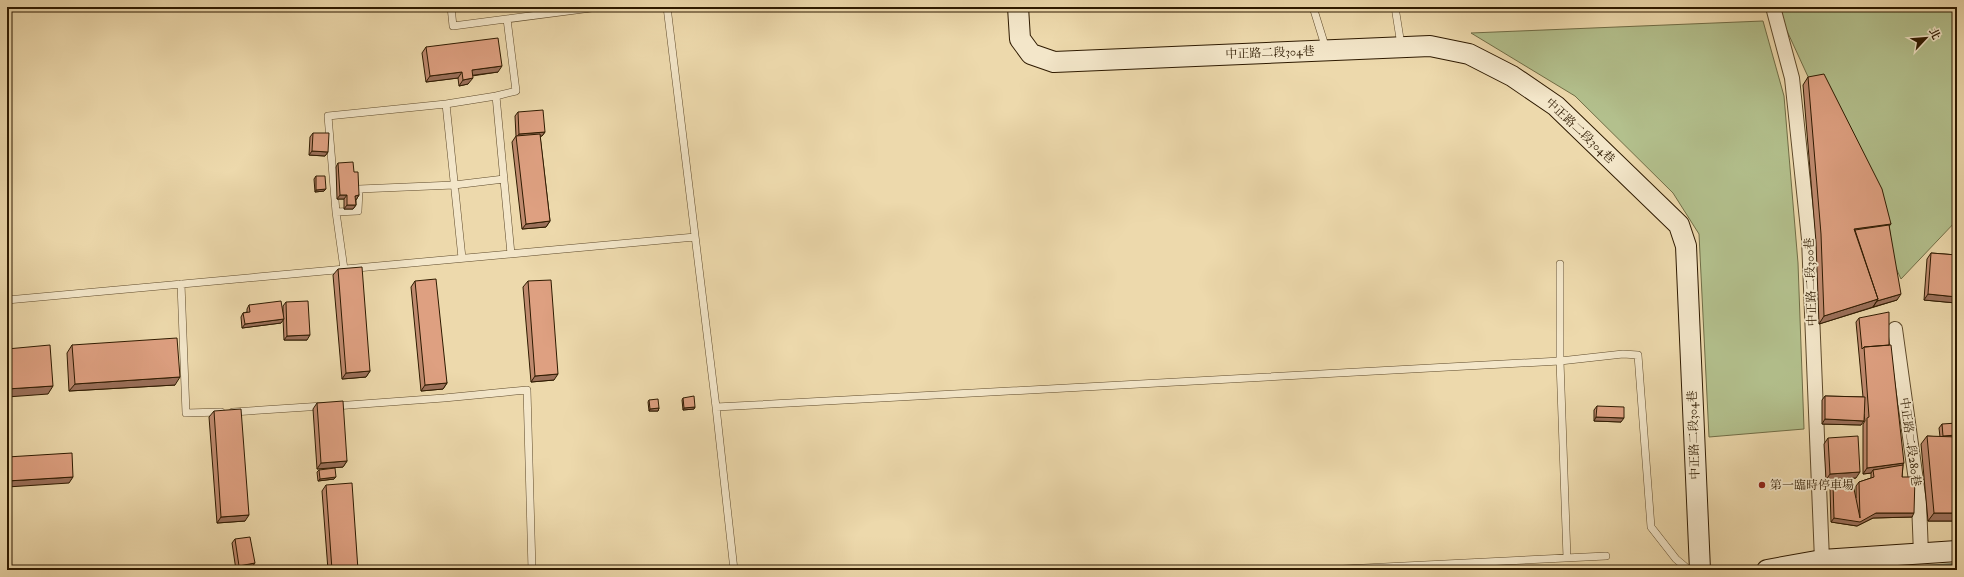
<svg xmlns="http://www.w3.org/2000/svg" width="1964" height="577" viewBox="0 0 1964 577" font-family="'IM FELL Double Pica','Noto Serif TC',serif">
<rect width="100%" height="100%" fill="#edd9ac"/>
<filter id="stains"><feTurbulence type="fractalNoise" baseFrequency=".005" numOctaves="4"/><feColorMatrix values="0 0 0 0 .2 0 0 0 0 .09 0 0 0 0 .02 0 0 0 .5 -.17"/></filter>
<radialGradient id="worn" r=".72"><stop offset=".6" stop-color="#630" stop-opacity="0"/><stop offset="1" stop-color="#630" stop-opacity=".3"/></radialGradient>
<path fill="#b3c08d" stroke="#706d46" d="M1776 7H1957V220L1901 279Z
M1763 21 1784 96 1798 263 1804 429 1709 437 1699 234 1673 193 1575 96 1471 33Z"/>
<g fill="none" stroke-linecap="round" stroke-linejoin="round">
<path stroke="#6e7a64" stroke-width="4.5" d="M1885 570 1957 565"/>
<g stroke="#5e4a2b" stroke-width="8">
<path id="lane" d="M451 7 453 26 599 7
M667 7 716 407 1560 361 1623 354 1638 355 1651 527 1676 559 1689 570
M1313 7 1326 49
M1395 7 1401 45
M507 19 516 91 496 96 511 254
M446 104 496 96
M336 212 358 211 359 189 454 185 504 179
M1560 264V361L1567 558
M344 269 336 212 328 116 446 104 462 258
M181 284 186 413 221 412
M7 300 695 237
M335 406 444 398 527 390 532 570
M716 407 734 570
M233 412 323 406
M1323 570 1606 556"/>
</g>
<g stroke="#5e4a2b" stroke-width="16">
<path id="street" d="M1773 7 1792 78 1809 239 1822 560
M1895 329 1919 502 1921 554"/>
</g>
<g stroke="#2e1a00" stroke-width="22">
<path id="secondary" d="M1018 7 1020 39 1031 54 1054 62 1430 46 1469 54 1512 76 1556 106 1679 225 1686 246 1700 570
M1767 570 1822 560 1957 551"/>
</g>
<use href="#lane" stroke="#f3e6c9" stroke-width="7"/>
<use href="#street" stroke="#f3e6c9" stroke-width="14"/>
<use href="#secondary" stroke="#f3e6c9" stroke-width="20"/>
</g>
<path fill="#bf8a6f" stroke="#2e1a00" d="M426 47 498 72 472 76 468 84 459 86 458 78 426 82 422 53Z
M1808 77 1891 224 1889 225 1897 300 1819 324 1816 242 1803 85Z
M518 112 545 132 542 136H540L550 221 546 227 522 229 512 142 516 136 515 116Z
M313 133 328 152 325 156 309 155 310 137Z
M338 163 359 195 356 200V205L353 209H344V199H337L336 167Z
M316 176 324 191 315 192 314 179Z
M1931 253 1957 255V301L1956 303 1924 300 1927 259Z
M338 269 370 371 366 377 342 379 333 275Z
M415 281 447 383 443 389 421 391 411 287Z
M528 281 554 380 531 382 523 287Z
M286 302 307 340H284L283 319 281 323 242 328 241 317 243 313 247 312V309L249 305 283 317V306Z
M1859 318 1889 345 1903 465 1902 477 1912 517 1873 518 1857 526 1831 522 1830 488 1833 484 1856 498V486L1859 482 1871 478V473L1863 474V424L1865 421 1864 414 1861 425 1822 424V400L1825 396 1863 397 1856 322Z
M72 345 175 385 69 391 67 353Z
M683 398 695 407 694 409 683 410 682 400Z
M649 400 659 408 658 411H649L648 402Z
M317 403 347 461 343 467 317 469 313 409Z
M1597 406 1621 422 1594 421V410Z
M214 411 245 521 217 523 209 417Z
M1942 424 1957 521H1928L1921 444 1927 436 1940 437 1939 428Z
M1828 438 1856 478 1826 480 1824 444Z
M319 470 334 479 318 481 317 472Z
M326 485 358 570H328L322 491Z
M235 539 253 566 255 570H241L242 569 236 570 232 543Z"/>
<path fill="#9b705a" stroke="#2e1a00" d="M502 66 498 72 467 76 472 70Z
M462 72 458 78 426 82 430 76Z
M473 78 468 84 459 86 463 80Z
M545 132 542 136 516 138 519 134Z
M312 151 328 152 325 156 309 155Z
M326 189 324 191 315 192 316 190Z
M340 195H347L344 199H337Z
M359 195 356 200H353L355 196Z
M347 205H356L353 209H344Z
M550 221 546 227 522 229 526 224Z
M1891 224 1885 231 1855 236 1854 229Z
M1901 294 1897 300 1873 307 1877 301Z
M1928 294 1957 297V301L1956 303 1924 300Z
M1878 299 1873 307 1819 324 1824 316Z
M284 319 281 323 242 328 245 324Z
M310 335 307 340H284L287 336Z
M370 371 366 377 342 379 346 373Z
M558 374 554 380 531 382 535 376Z
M180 377 175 385 69 391 75 384Z
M447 383 443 389 421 391 425 385Z
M53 386 48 394 7 397V389Z
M695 407 694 409 683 410 684 408Z
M659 408 658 411H649L650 409Z
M1596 417 1624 418 1621 422 1594 421Z
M1825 419 1864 421 1861 425 1822 424Z
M1957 435V439L1940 440 1943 436Z
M347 461 343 467 317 469 321 463Z
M1904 463 1900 469 1873 470 1871 473 1863 474 1867 468Z
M1860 472 1856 478 1826 480 1830 474Z
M73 477 69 483 7 487V481Z
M336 477 334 479 318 481 320 479Z
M1876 513H1914L1912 517 1873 518 1857 526 1831 522 1834 518Z
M1934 513H1957V521H1928Z
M249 515 245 521 217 523 221 517Z
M255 563 252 567H244L242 569 236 570 239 566Z"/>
<path fill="#dea081" stroke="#2e1a00" d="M498 38 502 66 472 70 473 78 463 80 462 72 430 76 426 47Z
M1824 74 1882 189 1891 224 1854 229 1878 299 1824 316 1821 234 1808 77Z
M543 110 545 132 519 134 518 112Z
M313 133H329L328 152 312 151Z
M540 134 550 221 526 224 516 136Z
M353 162 354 172H358L359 195 355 196 356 205H347V195H340L338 163Z
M316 176H325L326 189 316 190Z
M1889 225 1901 294 1877 301 1878 299 1855 230Z
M1931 253 1957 255V297L1928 294Z
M362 267 370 371 346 373 338 269Z
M436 279 447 383 425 385 415 281Z
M551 280 558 374 535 376 528 281Z
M281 301 284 319 245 324 243 313 250 312 249 305Z
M308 301 310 335 287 336 286 302Z
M1889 312V345L1864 347 1862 349 1859 318Z
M177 338 180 377 75 384 72 345Z
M50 345 53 386 7 389V349Z
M1891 345 1904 463 1867 468V418L1869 417 1864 347Z
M694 396 695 407 684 408 683 398Z
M1825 396 1865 397 1864 421 1825 419Z
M658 399 659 408 650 409 649 400Z
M343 401 347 461 321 463 317 403Z
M1597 406 1624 407V418L1596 417Z
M241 409 249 515 221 517 214 411Z
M1957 423V435L1943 436 1942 424Z
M1858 436 1860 472 1830 474 1828 438Z
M1927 436 1957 437V513H1934Z
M72 453 73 477 7 481V457Z
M1903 465 1902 477H1915L1914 513H1876L1860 522 1834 518 1833 484H1853L1860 518 1859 482 1874 477 1873 470Z
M335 468 336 477 320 479 319 470Z
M352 483 358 570H332L326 485Z
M250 537 255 563 239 566 235 539Z
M255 566V570H244V567Z"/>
<circle fill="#8f2418" stroke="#f3e6c9" stroke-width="1.5" cx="1762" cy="485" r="4"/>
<g text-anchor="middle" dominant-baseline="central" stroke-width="3.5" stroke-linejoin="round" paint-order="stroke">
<g font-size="12" fill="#2e1a00" stroke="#f3e6c9">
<text transform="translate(1270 53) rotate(-2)">中正路二段304巷</text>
<text transform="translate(1580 131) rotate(43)">中正路二段304巷</text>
<text transform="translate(1811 282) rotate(-92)">中正路二段300巷</text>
<text transform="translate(1694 435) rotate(-92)">中正路二段304巷</text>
<text transform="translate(1910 442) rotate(82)">中正路二段280巷</text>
</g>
<g font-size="12" fill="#2e1a00" stroke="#f3e6c9" text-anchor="start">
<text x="1770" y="485">第一臨時停車場</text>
</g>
</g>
<rect width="1964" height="577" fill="none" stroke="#edd9ac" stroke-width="24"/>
<rect x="8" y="8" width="1948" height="561" fill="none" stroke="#2e1a00" stroke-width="2"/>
<rect x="12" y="12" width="1940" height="553" fill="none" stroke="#2e1a00"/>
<g transform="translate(1926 38) rotate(64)" stroke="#f3e6c9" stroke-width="3" paint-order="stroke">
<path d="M0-3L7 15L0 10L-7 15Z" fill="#2e1a00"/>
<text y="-6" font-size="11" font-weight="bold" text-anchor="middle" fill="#2e1a00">北</text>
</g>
<rect width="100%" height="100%" filter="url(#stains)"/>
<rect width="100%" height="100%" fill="url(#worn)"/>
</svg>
